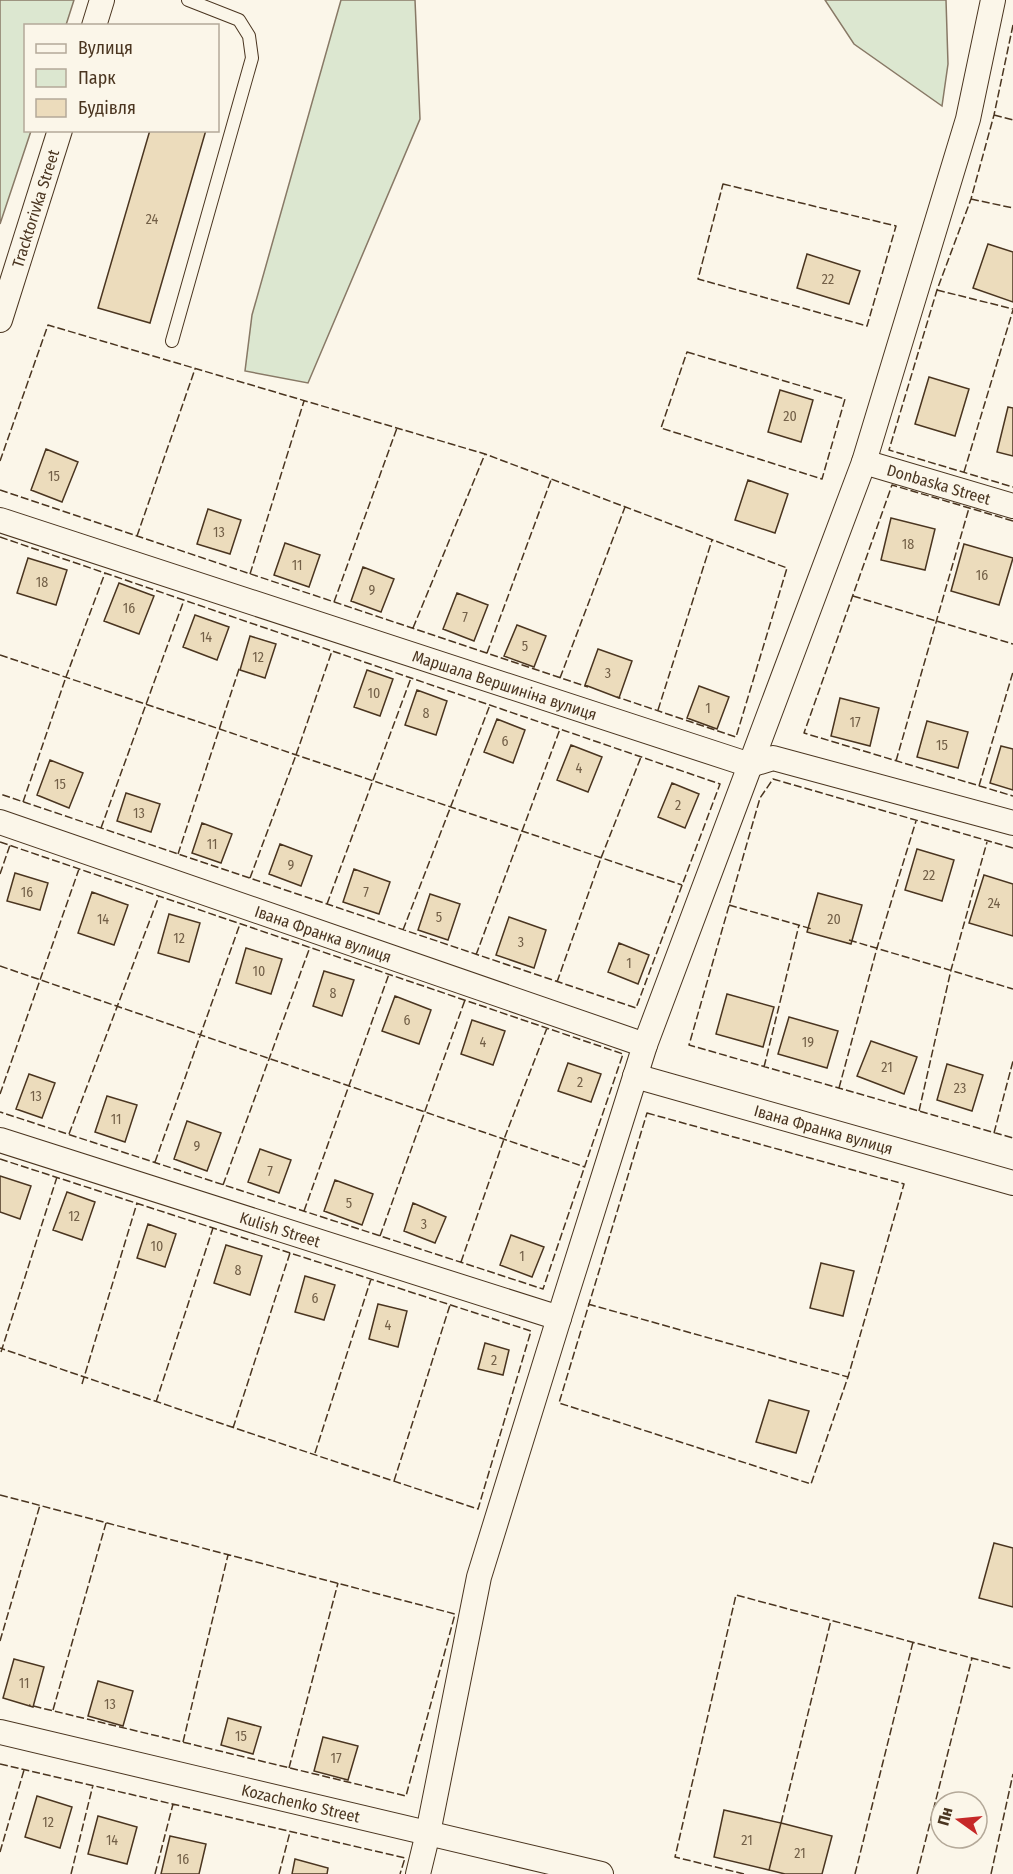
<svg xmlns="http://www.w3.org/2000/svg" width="1013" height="1874" viewBox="0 0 1013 1874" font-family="'Fira Sans Condensed',sans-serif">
<rect width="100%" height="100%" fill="#fbf6e9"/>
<path fill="#dce7d0" stroke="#887966" stroke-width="1.5" d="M0 0H74L66 25 26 26V130L31 131 0 224Z
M341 0H415L420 119 308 383 245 371 252 315Z
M825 0H946L948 64 942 106 854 44Z"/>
<path fill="#ecdcbc" stroke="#4a3520" stroke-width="1.5" d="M150 130H206L150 323 98 308Z
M988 244 1013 252V302L973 288Z
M807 254 860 271 849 304 797 288Z
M929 377 969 389 955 436 915 424Z
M780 390 813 400 801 442 768 432Z
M1008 407 1013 408V456L997 452Z
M46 449 78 462 62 502 31 490Z
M748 480 788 494 775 533 735 520Z
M208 509 241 520 230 554 197 544Z
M891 518 935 529 925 570 881 560Z
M285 543 320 555 309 587 274 575Z
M964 544 1013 558 999 605 951 591Z
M28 558 67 570 56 605 17 593Z
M363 567 394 579 381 612 351 601Z
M119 583 154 596 139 634 104 621Z
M457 593 488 605 474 641 443 629Z
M195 615 229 627 217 660 183 647Z
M517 625 546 636 534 667 504 656Z
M250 636 276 644 265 678 240 670Z
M598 649 632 661 619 698 585 685Z
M367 670 393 679 380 716 354 707Z
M699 686 729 697 717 729 687 718Z
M417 690 447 701 436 735 405 725Z
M840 698 879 708 870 746 831 736Z
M497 719 525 730 513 763 484 752Z
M927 721 968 732 958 768 917 757Z
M571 745 602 757 588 792 557 780Z
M1001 746 1013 749V790L990 783Z
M50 760 83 773 69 808 37 795Z
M672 783 699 794 685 828 658 817Z
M126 793 160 804 151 832 117 821Z
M202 823 232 834 221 863 192 853Z
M280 844 312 856 301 886 269 874Z
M917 849 954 860 942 901 905 890Z
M354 869 390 882 379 914 343 902Z
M15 873 48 883 40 910 7 901Z
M984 875 1013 884V936L969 923Z
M92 892 128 905 114 945 78 933Z
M818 893 862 905 851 944 807 932Z
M430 894 460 904 448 940 418 930Z
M169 914 200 923 189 962 158 953Z
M509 917 546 930 534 968 496 955Z
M619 943 649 955 638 984 608 972Z
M246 948 282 959 271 994 236 983Z
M324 971 354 980 342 1016 313 1006Z
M727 994 774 1007 763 1047 716 1034Z
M395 996 431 1010 419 1044 382 1031Z
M789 1017 838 1031 827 1068 778 1054Z
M472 1020 505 1031 493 1065 461 1054Z
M871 1041 917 1057 904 1094 857 1076Z
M568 1063 601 1074 591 1102 558 1091Z
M947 1064 983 1075 972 1111 937 1100Z
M29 1074 55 1083 42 1118 16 1109Z
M107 1096 137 1105 125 1142 95 1132Z
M187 1121 221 1133 207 1171 174 1159Z
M260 1149 291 1160 279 1193 248 1182Z
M0 1176 31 1186 20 1219 0 1212Z
M335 1180 373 1194 362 1225 324 1211Z
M67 1192 95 1202 82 1240 53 1230Z
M413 1203 446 1217 435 1243 404 1231Z
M148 1224 176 1234 165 1267 137 1258Z
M511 1235 544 1247 532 1277 500 1265Z
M226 1245 262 1256 250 1295 214 1283Z
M821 1263 854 1271 843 1316 810 1308Z
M305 1276 335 1285 324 1320 295 1312Z
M378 1304 407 1311 398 1347 369 1339Z
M485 1343 509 1350 503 1375 478 1369Z
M769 1400 809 1411 796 1453 756 1442Z
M994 1543 1013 1548V1607L979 1598Z
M14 1659 44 1667 33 1707 3 1698Z
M98 1681 133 1691 123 1726 88 1716Z
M228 1718 261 1727 253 1754 221 1745Z
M323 1737 358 1746 348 1780 314 1771Z
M37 1796 72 1807 60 1848 25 1837Z
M724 1810 781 1823 769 1870 714 1857Z
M98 1816 137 1827 127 1864 88 1854Z
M781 1823 832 1836 822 1874H785L769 1870Z
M170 1836 206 1844 199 1874H161Z
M295 1859 328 1868 327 1874H292Z"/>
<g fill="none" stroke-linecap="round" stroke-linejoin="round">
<g stroke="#4a3520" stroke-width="14">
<path id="lane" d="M172 341 252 58 249 36 239 20 188 0"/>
</g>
<g stroke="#4a3520" stroke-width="26">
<g id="street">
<path d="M94 26 102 0"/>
<path id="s1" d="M0 320 60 130"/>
<path id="s2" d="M864 462 1013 506"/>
<path id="s3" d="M0 520 750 765 773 758 1013 823"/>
<path id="s4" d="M0 822 645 1045"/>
<path id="s5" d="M635 1076 1013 1183"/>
<path id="s6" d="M0 1140 559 1318"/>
<path id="s7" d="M0 1732 601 1874"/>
<path d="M418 1874 428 1833 479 1577 559 1318 645 1045 864 462 968 119 993 0"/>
</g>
</g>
<use href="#lane" stroke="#fbf6e9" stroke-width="12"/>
<use href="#street" stroke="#fbf6e9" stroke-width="24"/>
<path stroke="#4a3520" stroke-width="1.5" stroke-dasharray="8 3" stroke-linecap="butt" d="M1013 25 994 115 971 199 937 290 889 450 1013 487
M994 115 1013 120
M723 184 896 226 867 326 698 279Z
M971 199 1013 208
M937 290 1013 309
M687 352 845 399 822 479 661 428Z
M0 461 48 325 485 454 787 568 736 737 617 697
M964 472 1013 310
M0 490 588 687
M1013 521 892 485 804 733 1013 796
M137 536 195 369
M0 537 720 784 636 1008 0 794
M250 574 304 401
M853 596 1013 644
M334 602 397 428
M413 628 485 454
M487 653 551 480
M0 655 682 885
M560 678 625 507
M658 710 712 540
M896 761 969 508
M979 786 1013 672
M23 802 66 677 105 573
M101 828 184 600
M0 842 623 1054 543 1289 0 1112
M1013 848 773 779 760 798 689 1045 1013 1138
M178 854 240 666
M0 874 10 845
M250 878 296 755 332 651
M327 904 411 678
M729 905 812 929
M403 930 490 705
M849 940 1013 989
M476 955 560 729
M0 966 585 1167
M557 982 601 858 641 757
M764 1067 799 925
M839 1088 877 948 916 821
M0 1094 79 869
M919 1111 951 970 987 842
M647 1113 904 1184 848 1377 811 1484 559 1403Z
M994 1133 1013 1061
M69 1134 159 896
M0 1159 531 1331 478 1509C318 1456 159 1403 0 1348
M155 1162 240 924
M223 1185 310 947
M304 1211 389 974
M380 1236 465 1000
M461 1262 504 1139 547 1028
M588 1304 848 1377
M1 1352 57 1177
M82 1384 137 1203
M156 1402 213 1228
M233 1428 290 1253
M315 1453 371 1279
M394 1481 450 1305
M0 1495 455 1614 406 1796 29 1705
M0 1641 40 1505
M53 1710 106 1523
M183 1742 228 1555
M0 1764 405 1858 400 1874
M289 1768 338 1583
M781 1823 831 1620
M0 1852 24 1770
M71 1874 93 1785
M155 1874 173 1804
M279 1874 290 1832
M744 1874 675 1857 736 1595 1013 1669
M855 1874 913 1642
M917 1874 972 1658
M991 1874 1013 1774"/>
</g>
<g text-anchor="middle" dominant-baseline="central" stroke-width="4.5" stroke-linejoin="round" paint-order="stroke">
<g font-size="14" fill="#725f47">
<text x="152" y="219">24</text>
<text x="828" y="279">22</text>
<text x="790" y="416">20</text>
<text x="54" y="476">15</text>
<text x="219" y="532">13</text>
<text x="908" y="544">18</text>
<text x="297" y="565">11</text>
<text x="982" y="575">16</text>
<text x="42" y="582">18</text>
<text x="372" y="590">9</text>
<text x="129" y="608">16</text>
<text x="465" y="617">7</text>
<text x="206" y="637">14</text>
<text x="525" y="646">5</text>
<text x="258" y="657">12</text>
<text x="608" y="673">3</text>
<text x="374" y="693">10</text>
<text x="708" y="708">1</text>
<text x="426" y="713">8</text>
<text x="855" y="722">17</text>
<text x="505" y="741">6</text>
<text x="942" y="745">15</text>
<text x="579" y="768">4</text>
<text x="60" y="784">15</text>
<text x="678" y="805">2</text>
<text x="139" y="813">13</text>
<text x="212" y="844">11</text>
<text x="291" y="865">9</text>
<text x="929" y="875">22</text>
<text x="27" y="892">16</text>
<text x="366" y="892">7</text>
<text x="994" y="903">24</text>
<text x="439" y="917">5</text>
<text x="103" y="919">14</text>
<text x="834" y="919">20</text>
<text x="179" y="938">12</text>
<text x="521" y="942">3</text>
<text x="629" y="963">1</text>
<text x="259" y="971">10</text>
<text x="333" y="993">8</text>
<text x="407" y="1020">6</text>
<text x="483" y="1042">4</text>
<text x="808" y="1042">19</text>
<text x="887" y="1067">21</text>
<text x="580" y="1082">2</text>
<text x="960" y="1088">23</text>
<text x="36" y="1096">13</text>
<text x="116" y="1119">11</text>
<text x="197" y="1146">9</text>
<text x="270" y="1171">7</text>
<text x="349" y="1203">5</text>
<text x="74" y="1216">12</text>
<text x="424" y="1224">3</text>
<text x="157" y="1246">10</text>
<text x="522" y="1256">1</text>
<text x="238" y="1270">8</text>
<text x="315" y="1298">6</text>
<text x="388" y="1325">4</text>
<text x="494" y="1360">2</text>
<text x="24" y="1683">11</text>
<text x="110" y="1704">13</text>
<text x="241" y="1736">15</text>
<text x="336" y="1758">17</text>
<text x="48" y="1822">12</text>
<text x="112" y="1840">14</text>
<text x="747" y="1840">21</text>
<text x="800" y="1853">21</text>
<text x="183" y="1859">16</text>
</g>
<g font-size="16" fill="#4a3520" stroke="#fbf6e9">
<text stroke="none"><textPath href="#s1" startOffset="117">Tracktorivka Street</textPath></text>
<text stroke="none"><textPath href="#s2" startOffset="78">Donbaska Street</textPath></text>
<text stroke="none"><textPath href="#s3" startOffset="531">Маршала Вершиніна вулиця</textPath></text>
<text stroke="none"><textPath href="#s4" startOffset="342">Івана Франка вулиця</textPath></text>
<text stroke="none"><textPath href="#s5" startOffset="196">Івана Франка вулиця</textPath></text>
<text stroke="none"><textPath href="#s6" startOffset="294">Kulish Street</textPath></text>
<text stroke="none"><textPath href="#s7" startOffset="309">Kozachenko Street</textPath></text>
</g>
</g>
<rect x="24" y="24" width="195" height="108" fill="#fbf6e9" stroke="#b4a999" stroke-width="1.5"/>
<rect x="36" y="44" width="30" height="9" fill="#fbf6e9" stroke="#b4a999" stroke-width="1.5"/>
<text x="78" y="54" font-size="18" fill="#4a3520">Вулиця</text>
<rect x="36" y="69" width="30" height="18" fill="#dce7d0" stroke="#b4a999" stroke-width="1.5"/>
<text x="78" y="84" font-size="18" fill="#4a3520">Парк</text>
<rect x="36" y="99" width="30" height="18" fill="#ecdcbc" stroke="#b4a999" stroke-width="1.5"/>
<text x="78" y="114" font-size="18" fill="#4a3520">Будівля</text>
<g transform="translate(959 1820) rotate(285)"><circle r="28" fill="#fbf6e9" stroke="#b4a999" stroke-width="1.5"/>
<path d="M0-4.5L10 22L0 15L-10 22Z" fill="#c62828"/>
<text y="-9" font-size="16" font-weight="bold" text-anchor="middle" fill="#4a3520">Пн</text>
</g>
</svg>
